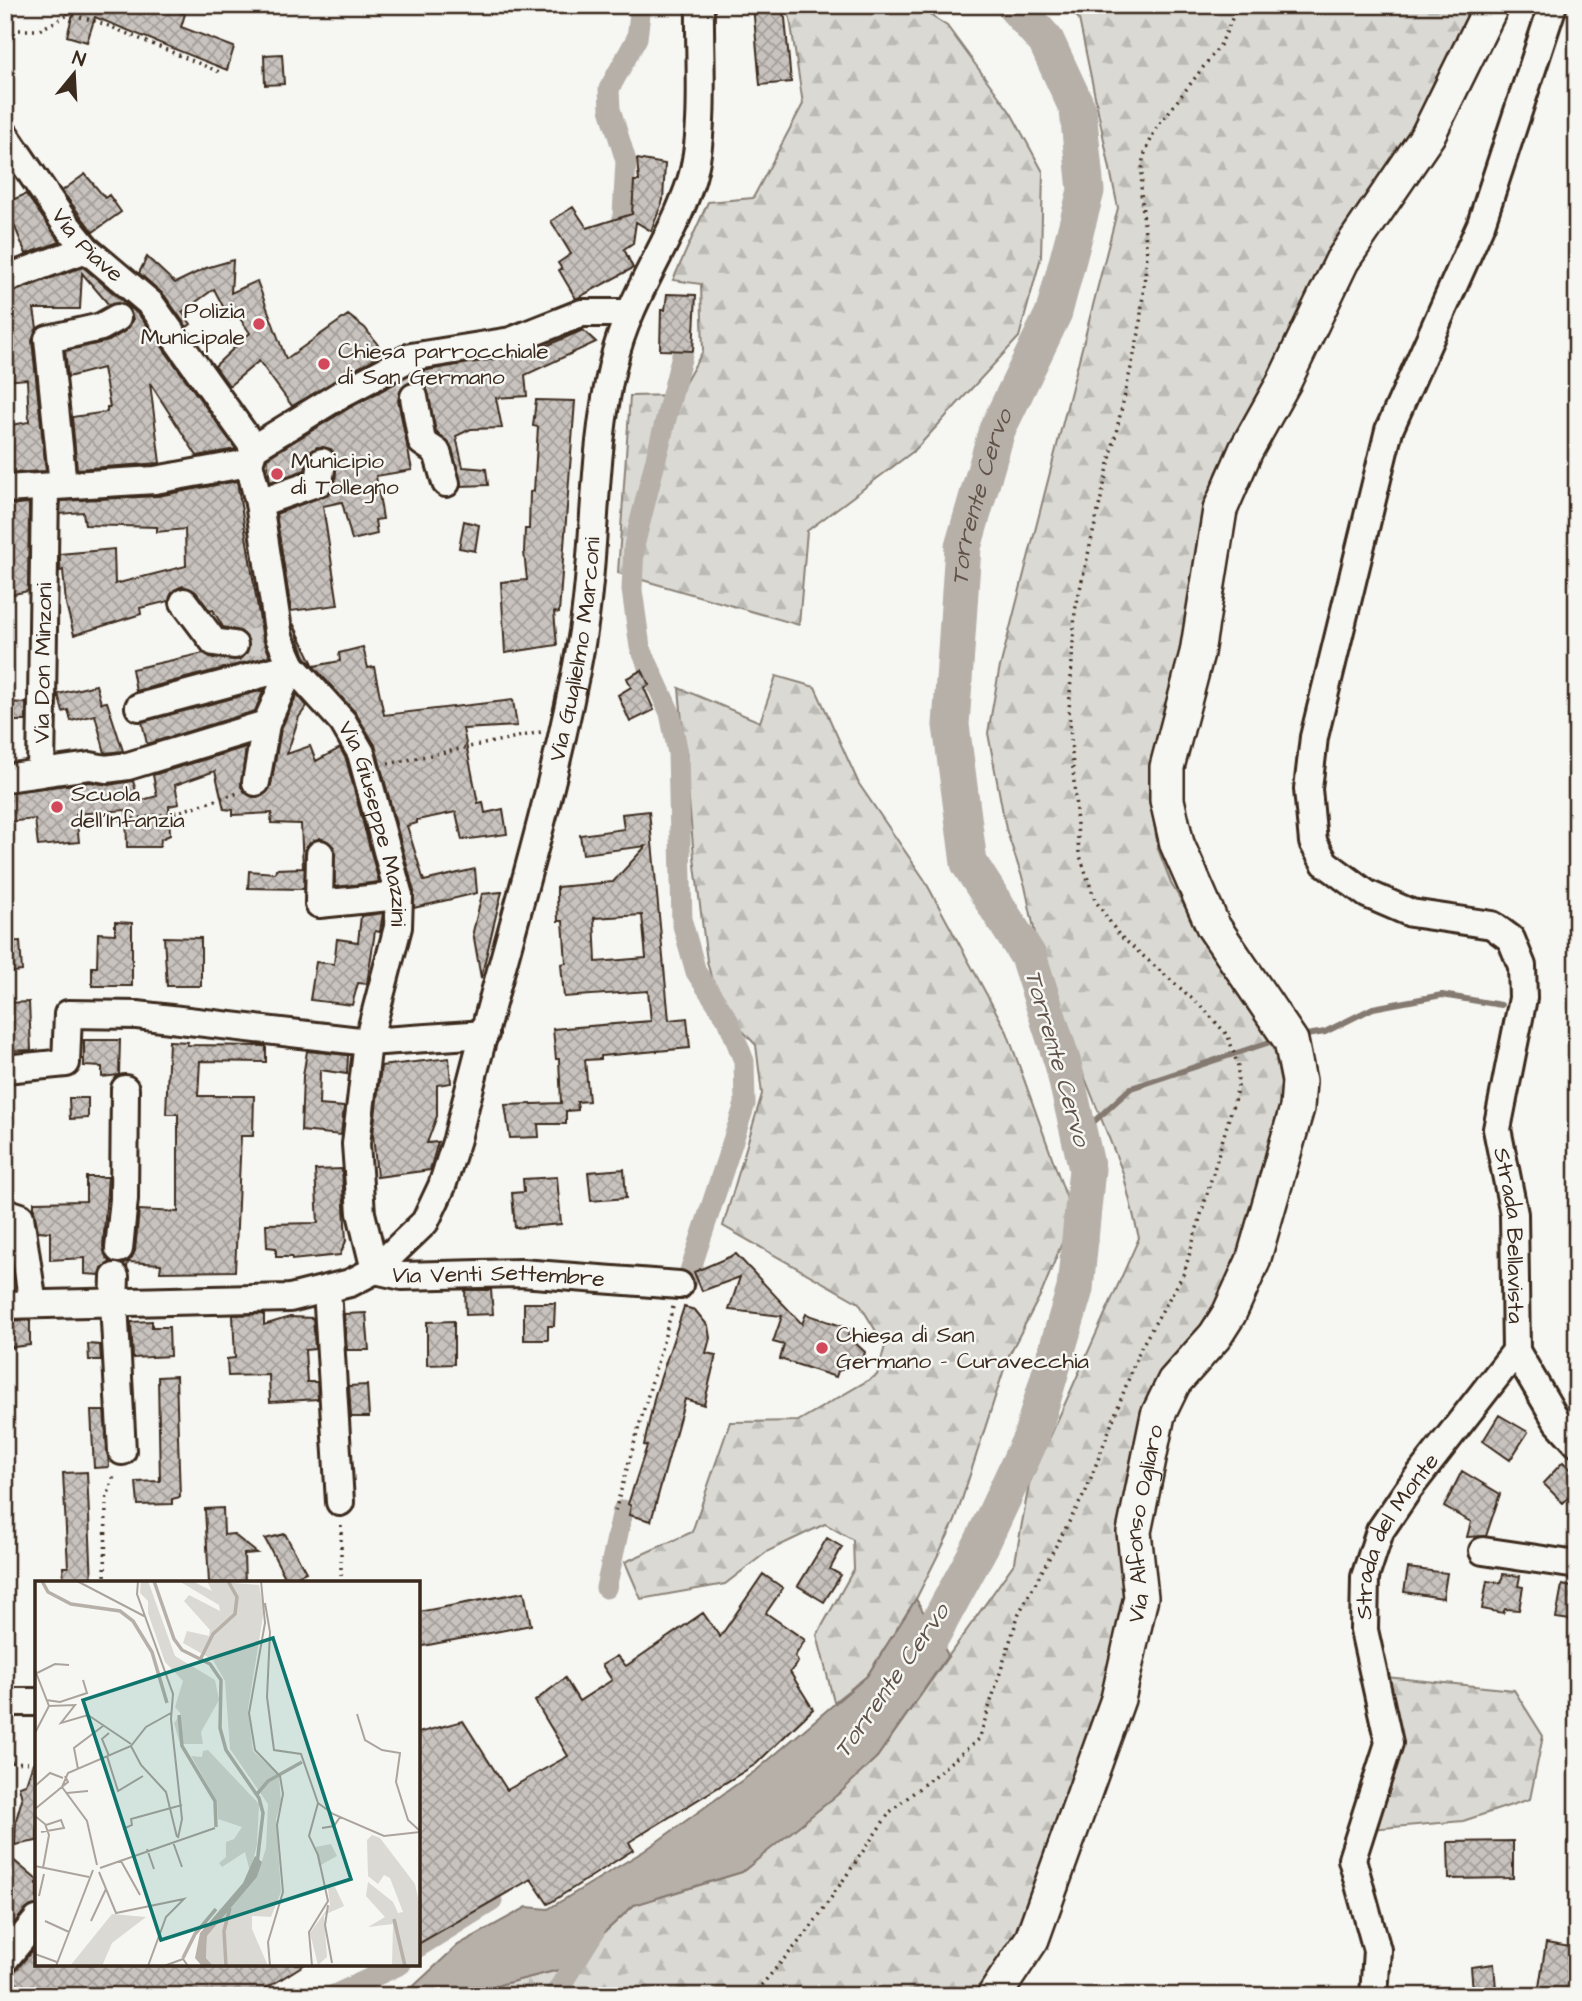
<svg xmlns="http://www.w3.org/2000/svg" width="1582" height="2001" viewBox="0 0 1582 2001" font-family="'Architects Daughter',sans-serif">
<defs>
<pattern id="forest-firs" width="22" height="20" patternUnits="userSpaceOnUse" patternTransform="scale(1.75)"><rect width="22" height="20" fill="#dad9d3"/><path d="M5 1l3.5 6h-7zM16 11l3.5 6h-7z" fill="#bcbab5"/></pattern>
<pattern id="building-cross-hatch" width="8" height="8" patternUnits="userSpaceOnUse" patternTransform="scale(1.75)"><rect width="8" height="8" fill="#c8c3be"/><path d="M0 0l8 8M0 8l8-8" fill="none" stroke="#a49f9a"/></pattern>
</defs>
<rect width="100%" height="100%" fill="#f6f6f2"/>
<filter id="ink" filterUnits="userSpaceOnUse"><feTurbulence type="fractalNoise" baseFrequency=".0143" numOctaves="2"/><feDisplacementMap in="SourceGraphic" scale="14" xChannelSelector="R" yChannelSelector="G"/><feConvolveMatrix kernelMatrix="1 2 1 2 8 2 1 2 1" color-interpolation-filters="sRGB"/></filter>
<g filter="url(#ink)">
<path fill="url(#forest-firs)" stroke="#8a8278" stroke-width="2" d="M784 5H914L947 26 1011 113 1043 172 1041 257 1019 337 915 450 807 531 799 625 618 573 630 396 678 395 703 351 701 284 673 280 708 202 753 198 803 104 790 18Z
M1067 5H1480L1443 84 1329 260 1216 473 1151 803 1158 849 1172 885 1225 974 1274 1022 1293 1083 1240 1255 1206 1324 1164 1371 1105 1696 1021 1930 975 1996H469L475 1991 566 1968 634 1905 742 1872 877 1757 1015 1562 1029 1484 1139 1238 1123 1173 1044 976 1025 886 1006 829 988 733 999 671 1118 208 1079 19Z
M776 676 815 687 859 784 924 879 1007 1032 1073 1216 1042 1292 1008 1357 955 1521 916 1599 867 1676 834 1702 817 1635 854 1569 853 1540 825 1524 768 1551 725 1584 641 1599 625 1562 692 1532 730 1422 798 1421 877 1375 885 1346 859 1303 723 1226 762 1094 756 1045 718 1005 707 961 694 857 679 688 760 722Z
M1386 1677 1514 1690 1543 1736 1530 1799 1463 1821 1371 1829Z"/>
<path fill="#b6b0a9" stroke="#857a71" stroke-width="2" d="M916 1599 948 1655 877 1757 842 1791 742 1872 634 1905 566 1968 475 1991 469 1996H403L458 1945 527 1907 548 1909 644 1851 758 1769 867 1676Z"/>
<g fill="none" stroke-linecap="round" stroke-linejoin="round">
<path stroke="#857a71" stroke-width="6" d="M1300 1036 1325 1032 1373 1008 1442 995 1501 1005
M1079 1135 1131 1088 1276 1040"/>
<path stroke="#b6b0a9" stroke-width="21" d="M622 233 626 161 610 109 609 89 637 38 641 5
M683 351 634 546 632 590 640 647 670 713 678 753 682 922 696 972 728 1020 744 1061 745 1104 687 1280
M606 1588 623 1510
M418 1947 492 1901
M332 1996 401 1964
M554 1996 594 1932"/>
<path stroke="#b6b0a9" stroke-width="37" id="s1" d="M905 1670 932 1635 981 1545 1031 1438 1075 1289 1087 1169 1063 1064 1028 956 969 863 951 725 963 547 997 430 1054 312 1086 191 1078 110 1046 41 1014 5"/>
</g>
<path fill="url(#building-cross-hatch)" stroke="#3b2a1e" stroke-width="2" fill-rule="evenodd" d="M67 5H161L185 14 181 27 234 47 227 70 95 17 87 42 67 36 74 10Z
M753 5H779L785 18 791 82 760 85Z
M282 54 284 84 265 85 264 55Z
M637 159 665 164 663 200 651 231 636 222 633 243 624 249 633 268 576 299 559 270 562 269 558 263 571 254 551 221 573 207 587 228 632 214 634 181H639Z
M85 174 105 198 109 195 121 212 93 232 62 191Z
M26 194 60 242 26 254 5 203Z
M147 257 175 283 206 268 233 260 231 293 257 281 286 359 348 315 365 328 384 353 292 406 259 361 229 386 215 366 250 333 230 304 229 318 214 289 182 312 191 324 187 327 164 295 139 273Z
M83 267 139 315 236 449 197 456 150 383 160 463 77 469 72 417 107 412V407H110L103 368 68 377 65 351 109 341 125 331 133 319 126 305H109L82 273 80 309H34L37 328 32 341 46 471 5 473V426L29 422 27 379 5 381V294Z
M667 294 696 295 693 351 660 350 661 310H665Z
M583 330 596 342 525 375 527 396 496 398 502 428 471 429 456 436 463 467 486 469 488 485 461 486 452 448 436 431 426 387 419 382 403 385 398 400 412 470 376 476 383 519 375 520 377 534 352 540 342 502 323 506 338 605 291 611 276 514 331 493 335 484 337 457 331 449 317 447 309 453 305 470 270 482 267 458 351 407 416 372 517 355 518 358Z
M536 400 575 401 559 613 554 612 557 645 505 653 501 582 527 580 524 552 525 529H529L530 492 534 491 538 427 533 426Z
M237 481 263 639 270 656 136 691 132 669 204 653 212 658 239 660 249 648 248 639 243 632 223 627 213 610 210 611 196 592 183 586 174 590 169 601 140 608 141 614 74 635 66 604 63 570 60 571V554L114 549 115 584 186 566 185 529 157 532V527L85 525 83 512 60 514 61 501 158 496Z
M29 503 28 591 5 596V565L10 564 5 505Z
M464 521 479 525 475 551 459 548Z
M293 623 314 666 340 661 339 653 363 647 368 668 374 667 384 715 513 700 517 726 463 729 478 803 483 802 485 813 503 809 507 834 462 840 456 812 417 820V823L407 826 424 881 475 869 477 893 414 908V892L375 745 355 712 305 657Z
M642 670 649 685 644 688 654 710 630 722 618 695 631 687 627 678Z
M96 685 101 703 107 702 123 751 105 753 95 715 71 721 68 710 63 712 58 694Z
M264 690 255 711 147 744 142 722Z
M297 694 307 706 299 717 287 754 310 746 316 761 340 748 346 759 379 882 335 887 334 847 320 838 306 846 304 889 248 888 249 871 275 873 276 869 303 868 301 824 271 823 272 813 233 815V810L224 809 215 771 175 785 179 804 169 806 170 835 161 839 160 847H127L126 810 76 814 79 842 38 846 35 819 7 822 5 793 90 782 108 785 133 781 139 801 157 796 153 775 246 747 241 787 253 797 262 796 271 785 281 729Z
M5 702 26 703V721H5Z
M649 811 669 1020 687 1018 690 1048 601 1056V1059L585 1060 589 1101 577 1102 578 1110 566 1111V1124H538L539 1137 510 1138 505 1105 561 1103 559 1059H556L553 1029 651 1021 648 991 564 997 561 964 566 963 563 921H558L557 894V887L613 882 646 846 583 854 580 835 624 829 622 814ZM642 915 646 958 596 962 594 918Z
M502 892 498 907 481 978 473 932 482 894Z
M383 913 380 932 375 931 367 984 358 983 352 1005 310 1000 316 962 334 964 337 939 358 942 361 916Z
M115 922 132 923V986H92V967H97L98 933 115 934Z
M164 937 201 938V986H167Z
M20 941 22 971 5 973V942Z
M29 1002 31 1050 5 1051V1003Z
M84 1040H120L119 1075 102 1077V1067L84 1066Z
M169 1041 188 1042 187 1045 266 1046V1062L200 1061 198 1096H254L253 1136H241L235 1271 160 1272 161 1264 128 1262 127 1268 123 1264 131 1259 135 1251 139 1210 178 1212V1114H166Z
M307 1051 348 1055 347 1074 320 1070 319 1105 344 1107 341 1135 301 1131 303 1076Z
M449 1058 451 1083 437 1085V1116L427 1143 438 1142 430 1170 377 1177 373 1134 381 1066Z
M69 1098H88V1118L70 1119Z
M342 1169 346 1241 340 1255 292 1260V1257H276V1248L267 1247 266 1224 318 1223 315 1170Z
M624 1169 626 1198 591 1201 588 1172Z
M86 1177H108L103 1247 111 1262 102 1268 100 1275 85 1274V1258L50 1260V1232L38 1231 34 1211V1202L86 1201Z
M557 1177 561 1224 515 1228 512 1193 524 1192 523 1179Z
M736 1254 802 1324 806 1314 850 1329 848 1336 865 1352 862 1363 838 1371 836 1377 780 1359 784 1345 773 1342 782 1316 729 1310 740 1277 702 1291 694 1272Z
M465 1290H491L493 1314 466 1315Z
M524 1303H555L554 1326H548V1340H524Z
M684 1307 695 1310 708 1326 710 1338 706 1353 716 1355 704 1405 685 1399 651 1521 629 1515 631 1506 628 1504 647 1446 644 1445 655 1395Z
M366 1313 369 1350H347L344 1314Z
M264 1314V1325L290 1317 313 1318 315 1349 305 1350 307 1382H317L318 1399 270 1402 269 1375 228 1376 227 1359 235 1358 233 1315Z
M30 1320V1345L5 1348V1321Z
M152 1321V1327H169L170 1356 133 1358 131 1322Z
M454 1321V1364L427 1365V1322Z
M88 1344 100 1345 101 1360H89Z
M176 1376 180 1497 172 1499V1504L138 1505 136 1482 160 1481 158 1377Z
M367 1385 369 1417H351L349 1386Z
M91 1411H104L109 1467 94 1468Z
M1499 1415 1528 1432 1510 1460 1483 1441Z
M1563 1462 1577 1475V1488L1563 1503 1543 1483Z
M1462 1471 1500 1494 1486 1536 1467 1537 1471 1522 1444 1507Z
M87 1472 92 1583H64L63 1567H68L63 1473Z
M223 1508 224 1535 233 1534 257 1553 244 1554 245 1583H209L205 1509Z
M285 1534 306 1572 287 1581 265 1539Z
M827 1538 842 1547 830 1569 841 1575 824 1602 798 1586Z
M1408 1568 1447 1573 1443 1598 1404 1592Z
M763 1574 783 1588 766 1613 805 1640 795 1656 798 1662 790 1672 813 1709 756 1764 629 1842 633 1850 548 1904 531 1879 418 1944V1733L463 1721 507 1790 568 1756 535 1701 565 1678 579 1701 612 1680 602 1665 617 1656 626 1666 703 1613 720 1637Z
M1503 1574 1520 1576 1518 1586 1523 1587 1519 1610 1505 1609 1503 1613 1482 1609 1487 1581 1501 1583Z
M1562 1585 1577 1588V1621L1556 1618Z
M524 1592 531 1625 418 1647V1612Z
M33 1763H37V1841L15 1845 16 1820 22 1799 19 1786 26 1784Z
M1513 1841V1878L1449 1879 1448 1842Z
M5 1853 37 1880V1905L25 1910 5 1934Z
M1546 1943 1577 1948V1994L1539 1987Z
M37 1945V1964H305L254 1996H28L8 1974 17 1969Z
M1494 1964 1496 1989 1473 1991 1471 1967Z"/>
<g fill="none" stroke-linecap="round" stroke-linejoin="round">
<path stroke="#d1cdc8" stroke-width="26" stroke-dasharray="26 13" stroke-linecap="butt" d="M405 369 414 397
M234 645 272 639"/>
<g stroke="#3b2a1e" stroke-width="32">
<g id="minor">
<path id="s2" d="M1553 5 1481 224 1389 430 1314 737 1308 789 1313 842 1325 863 1367 894 1411 913 1492 925 1511 939 1522 966 1523 998 1497 1129 1514 1214 1516 1351 1557 1421 1577 1443"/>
<path id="s3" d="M5 135 65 223 86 249 151 304 254 448"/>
<path d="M5 279 86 249"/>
<path d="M414 397 422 442 437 452 446 483"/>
<path id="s4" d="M249 463 259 503 279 637 292 666 343 722 361 753 399 896 398 927 368 1042 356 1144 361 1213 375 1270"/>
<path d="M249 463 254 448 343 393 411 357 511 341 582 313H629"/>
<path d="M63 485 48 339 101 327 117 318"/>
<path d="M45 487 41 773 90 766 106 769 128 766 266 724"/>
<path d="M5 489 155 480 249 463"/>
<path d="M259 503 319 482 322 462"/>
<path d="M184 602 214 642 234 645"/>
<path d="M139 707 292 666"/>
<path d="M5 778 41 773"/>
<path d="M256 782 266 724 292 666"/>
<path d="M320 854 319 904 399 896"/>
<path d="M5 1069 66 1063 68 1014 137 1015 368 1042 485 1034"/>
<path d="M5 1212 20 1217 33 1304"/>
<path d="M119 1249 124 1199 125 1089"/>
<path id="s5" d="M375 1270 402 1276 521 1273 679 1285"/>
<path d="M115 1277 114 1303 122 1451"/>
<path d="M327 1289 340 1502"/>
<path id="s6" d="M5 1305 290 1298 350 1283 375 1270 425 1222 442 1186 457 1139C496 974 551 812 581 644 597 551 591 456 613 364 628 298 670 245 691 181 706 134 699 55 700 5"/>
<path d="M1483 1551 1577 1565"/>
<path d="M5 1702H37"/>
<path d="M5 1959 37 1920"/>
<path id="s7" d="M1374 1996 1377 1950 1352 1859 1389 1743 1364 1630 1365 1577 1380 1531 1407 1491 1516 1351"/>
</g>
</g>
<g stroke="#3b2a1e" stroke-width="38">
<g id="major">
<path id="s8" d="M994 1996 1032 1939 1118 1699 1141 1597 1134 1532 1158 1415 1174 1382 1215 1336 1229 1314 1253 1261 1297 1108 1299 1081 1291 1041 1213 926 1177 844 1167 800V767L1197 653 1220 510 1246 450 1284 382 1342 261 1428 135 1492 5"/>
</g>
</g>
<path stroke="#3b2a1e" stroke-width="3.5" stroke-dasharray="2 5" stroke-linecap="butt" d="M40 5 104 24 222 73
M5 30H39L72 13
M388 764 541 732
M119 821 178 812 238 793
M5 871 10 932H5
M615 1511 673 1307
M341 1525V1583
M105 1583 106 1500 115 1473
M5 1762 37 1763
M752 1996 809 1930 890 1812 979 1739 1019 1613 1086 1491 1140 1349 1184 1273 1238 1087V1066L1228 1036 1203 1008 1119 935 1095 900 1079 853 1069 711 1075 611 1139 333 1147 255 1141 192 1143 158 1155 130 1221 44 1238 5"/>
<use href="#minor" stroke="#f6f6f2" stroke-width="26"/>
<use href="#major" stroke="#f6f6f2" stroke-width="33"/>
</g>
</g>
<g fill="#d1495b" stroke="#f6f6f2" stroke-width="2.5">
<circle cx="259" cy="324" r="7"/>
<circle cx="324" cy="364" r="7"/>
<circle cx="277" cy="474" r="7"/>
<circle cx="57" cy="807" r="7"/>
<circle cx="822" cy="1348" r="7"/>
</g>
<g text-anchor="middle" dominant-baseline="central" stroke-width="5" stroke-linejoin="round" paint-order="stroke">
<g font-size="23" fill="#3b2a1e" stroke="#f6f6f2">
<text stroke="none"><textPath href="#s3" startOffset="138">Via Piave</textPath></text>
<text stroke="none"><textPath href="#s6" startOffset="1038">Via Guglielmo Marconi</textPath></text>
<text transform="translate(43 663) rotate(-89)">Via Don Minzoni</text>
<text stroke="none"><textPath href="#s4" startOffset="392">Via Giuseppe Mazzini</textPath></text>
<text stroke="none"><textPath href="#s2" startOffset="1410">Strada Bellavista</textPath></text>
<text stroke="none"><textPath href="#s5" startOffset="124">Via Venti Settembre</textPath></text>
<text stroke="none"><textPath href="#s8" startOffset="502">Via Alfonso Ogliaro</textPath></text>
<text stroke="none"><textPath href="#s7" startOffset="480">Strada del Monte</textPath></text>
</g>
<g font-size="23" fill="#3b2a1e" stroke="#f6f6f2" text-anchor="start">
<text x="245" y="311" text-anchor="end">Polizia<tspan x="245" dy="26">Municipale</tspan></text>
<text x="338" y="351">Chiesa parrocchiale<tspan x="338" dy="26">di San Germano</tspan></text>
<text x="291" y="461">Municipio<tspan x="291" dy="26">di Tollegno</tspan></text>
<text x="71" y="794">Scuola<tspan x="71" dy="26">dell'Infanzia</tspan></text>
<text x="836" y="1335">Chiesa di San<tspan x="836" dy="26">Germano - Curavecchia</tspan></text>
</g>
<g font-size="24" font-style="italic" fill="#605248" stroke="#f6f6f2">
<text stroke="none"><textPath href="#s1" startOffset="1242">Torrente Cervo</textPath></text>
<text transform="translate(1057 1058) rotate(74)">Torrente Cervo</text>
<text transform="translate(892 1681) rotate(-55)">Torrente Cervo</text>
</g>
</g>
<g transform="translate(35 1581)">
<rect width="385" height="385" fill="#f6f6f2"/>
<path d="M106 0H113L140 75 180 99 184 119 166 151 168 163H145L139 142 146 133 140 126 148 100 130 81 113 32V20L105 12ZM144 0H157L177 10 172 0 224 4 229 29 213 128 218 170 244 194 246 221 241 238 246 311 236 336 217 335V348L233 385H178L171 377 172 355 222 296 231 267 233 223 195 168 190 100 178 79 148 62 152 50 174 55 175 49 149 20 154 14 185 30 184 24ZM173 169 224 223 222 264 215 291 210 271 187 286 184 282 191 276V261L199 258 207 246 183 238 182 220 156 175 167 176 168 170ZM337 254 345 257 380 303 385 326V385H357L358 343 333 346 350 336 331 315 333 301 358 321 363 332 368 331 355 297 349 294 343 303 333 295 332 259ZM296 263 302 275 284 285 280 266ZM300 306 309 325 289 334 292 376 283 384 275 352 295 324 293 307ZM77 333 111 336 77 362 67 385H35Z" fill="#dad9d3"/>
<path d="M220 275 227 281 222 296 172 355 171 377 178 385H167L160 377 165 352 208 302Z" fill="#b6b0a9"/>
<path fill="none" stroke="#b6b0a9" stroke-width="3.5" d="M7 0 13 11 36 23 85 30 98 40 117 71 132 122M119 0 139 58 147 69 175 83 186 99 185 147 191 169 224 217 228 232 222 283M166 77 178 53 200 33 202 16 193 0M144 134 147 165 180 220 181 246M222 213 233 200 267 181M359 338 370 385M148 377 160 353 181 328M191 385 189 350 195 327"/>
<path fill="none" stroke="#aba49d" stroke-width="2" d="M42 0 109 35M103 0 102 13 138 113 136 138 147 238 143 257M226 0 230 42 214 132 220 169 245 195 248 213 242 244 248 311 233 361 235 385M230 22 235 51 232 116 239 169 266 173 283 222 298 233 349 255 385 251M0 89 14 125 40 124 26 142 53 134 96 163M2 92 20 83 34 84M11 119 25 121 52 112 48 99M322 133 330 159 347 169 365 172 361 201 373 239 385 250M0 152 14 125M96 165 106 184 131 211 142 256M72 175 83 210 108 195M74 175 67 158 74 152M43 188 39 167 68 145M0 205 15 192 28 197M27 206 33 192 96 165 111 146 136 132M27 206 52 240 62 284M32 212 53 210M0 228 33 201 30 195M0 235 10 243 14 254 8 287M287 247 299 245 305 236M88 248 97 244 96 238 147 224M6 251 29 247 26 239 11 244M138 261 147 286M112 268 119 288M86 280 105 314M0 285 54 296M65 287 180 247M64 291 81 332 149 318 131 336 113 385M4 315 9 293M293 324 290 344 297 382M10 340 34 351M56 340 71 308M0 373 22 381M21 385 58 289M129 385 148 378 153 385M277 385 274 351 293 320 283 274 274 255 283 222"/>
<path fill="#0f766e" fill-opacity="0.15" stroke="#0f766e" stroke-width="3.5" d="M238 57 316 298 126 359 48 119Z"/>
<rect width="385" height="385" fill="none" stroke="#3b2a1e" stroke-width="3.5"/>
</g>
<rect width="1582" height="2001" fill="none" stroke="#f6f6f2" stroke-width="28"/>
<rect x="14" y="14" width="1554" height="1973" fill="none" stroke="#3b2a1e" stroke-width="2.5" filter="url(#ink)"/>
<g transform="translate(74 74) rotate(18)" stroke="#f6f6f2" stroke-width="5" paint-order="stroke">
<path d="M0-5L12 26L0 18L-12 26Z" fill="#3b2a1e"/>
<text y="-10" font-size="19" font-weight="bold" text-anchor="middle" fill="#3b2a1e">N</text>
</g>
</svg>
